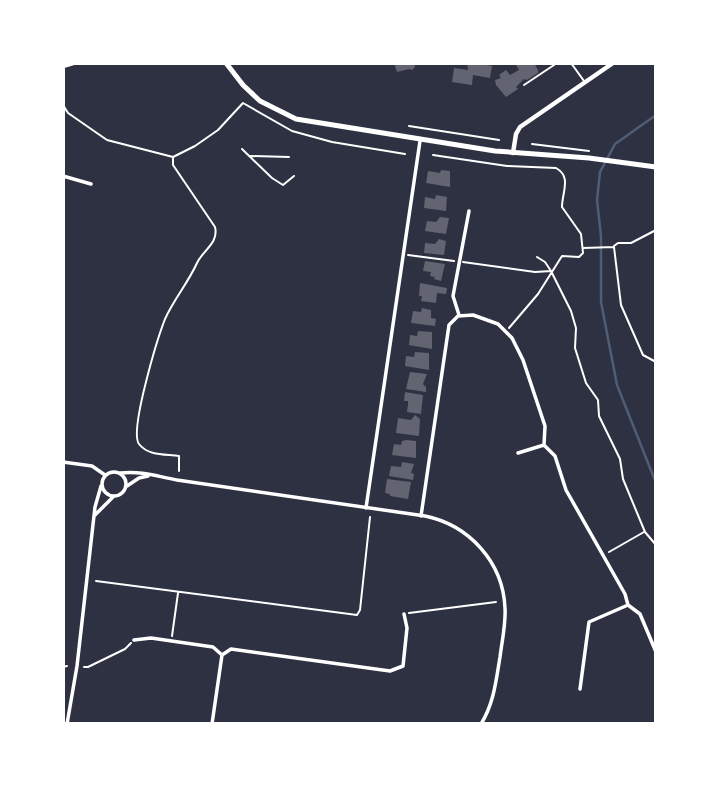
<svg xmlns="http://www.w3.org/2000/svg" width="719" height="787" viewBox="0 0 719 787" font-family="Roboto,sans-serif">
<rect width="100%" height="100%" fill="#2d3142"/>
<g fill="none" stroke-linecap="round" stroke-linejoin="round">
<path stroke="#4f5d75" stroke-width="2.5" d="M656 115 615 144 600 172 597 200 601 236V302L617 385 656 483"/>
</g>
<path fill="#626471" d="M394 63H414L415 67 412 70 409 69 397 72Z
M467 63H486V65L492 66 490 78 473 75 472 85 452 82 454 68 468 70Z
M518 63H534L538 70V73L527 80 524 79 516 87 518 89 506 97 496 85 495 80 501 78 499 75 506 70 510 75 519 70 516 65Z
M441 170 450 171V187L426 183 428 171 440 173Z
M436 195 447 197 446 211 424 208 425 197 435 199Z
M440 217 449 218 446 234 425 231 427 221 436 222Z
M439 239 446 241 444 255 424 253 425 243 435 244Z
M425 261 445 264 441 281 434 279 435 277 430 276 431 272 423 271Z
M420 283 447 288 446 294 437 293 436 303 421 301 422 296H419Z
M422 308 431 310V318L436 319 435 326 411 323 413 311 421 312Z
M418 331 432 332V349L409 345 410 335 417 336Z
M415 352 429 353V370L405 366 406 356 414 357Z
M410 372 427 374 423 384 426 387V392L406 389Z
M405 392 423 395 421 414 407 412 408 404V401H404Z
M415 415 420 419 419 436 396 433 398 418 411 420Z
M406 440 416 441V458L392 455 394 444 401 445 402 441Z
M402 462 414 464 411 473 414 474 413 480 389 476 391 466 401 467Z
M387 479 411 482 408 499 390 496V494L385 493Z"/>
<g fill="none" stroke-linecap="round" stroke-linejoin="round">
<path stroke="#fff" stroke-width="2" d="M524 85 557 63
M63 105 68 113 107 140 173 157 195 146 218 130 243 103 292 131 332 142 405 154
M409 126 499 140
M532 144 589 151
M242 149 272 178 283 185 294 176
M433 155 507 166 556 168C572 177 562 192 562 207L581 234 583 253 579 257 562 256 538 294 509 328
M250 156 289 157
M173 158V165L215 227C219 243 203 250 197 263 188 283 174 299 165 319 158 337 129 431 139 444 148 456 166 454 179 456V471
M614 246 618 243H631L656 230
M583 248 614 247 621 305 643 355 656 362
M408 255 454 261
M537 257 545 262 551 271 571 311 576 328 575 348 586 383 598 400 599 416 620 459 623 479 645 532 656 545
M463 262 535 272 551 271
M609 552 644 532
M96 581 357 615 360 610 370 517
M409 613 496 602
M172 636 178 593
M63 667 67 666
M84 667H88L125 649 131 643"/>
<path stroke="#fff" stroke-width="2" d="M571 63 584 81"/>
<path stroke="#fff" stroke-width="3.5" d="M63 176 91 184
M459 315 453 296 469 211
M518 453 544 445
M63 462 92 466 105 475
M102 484a12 12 0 1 1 24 0a12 12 0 1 1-24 0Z
M120 473C143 471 155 476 177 480L425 516C469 525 503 562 505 608 506 624 502 641 500 657 496 681 494 703 481 724
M127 486 139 478 148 476
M366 508 420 141
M95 515 114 496
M421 516 449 325 458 316 473 315 498 324 512 338 523 360 545 426 544 445 555 456 566 490 625 594 628 605 640 614 656 652
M134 640 151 638 213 647 222 655
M580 689 589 622 628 605
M67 724 77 666 95 507 101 486
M212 724 222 655 231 649 390 671 403 666 407 628 404 614"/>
<path stroke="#fff" stroke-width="4.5" d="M63 66 73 63
M513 153 516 134 520 127 613 63"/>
<path stroke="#fff" stroke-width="5" d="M226 63 243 85 260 101 296 119 495 151 589 158 656 167"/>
</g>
<rect width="719" height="787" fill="none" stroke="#ffffff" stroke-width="130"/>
</svg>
